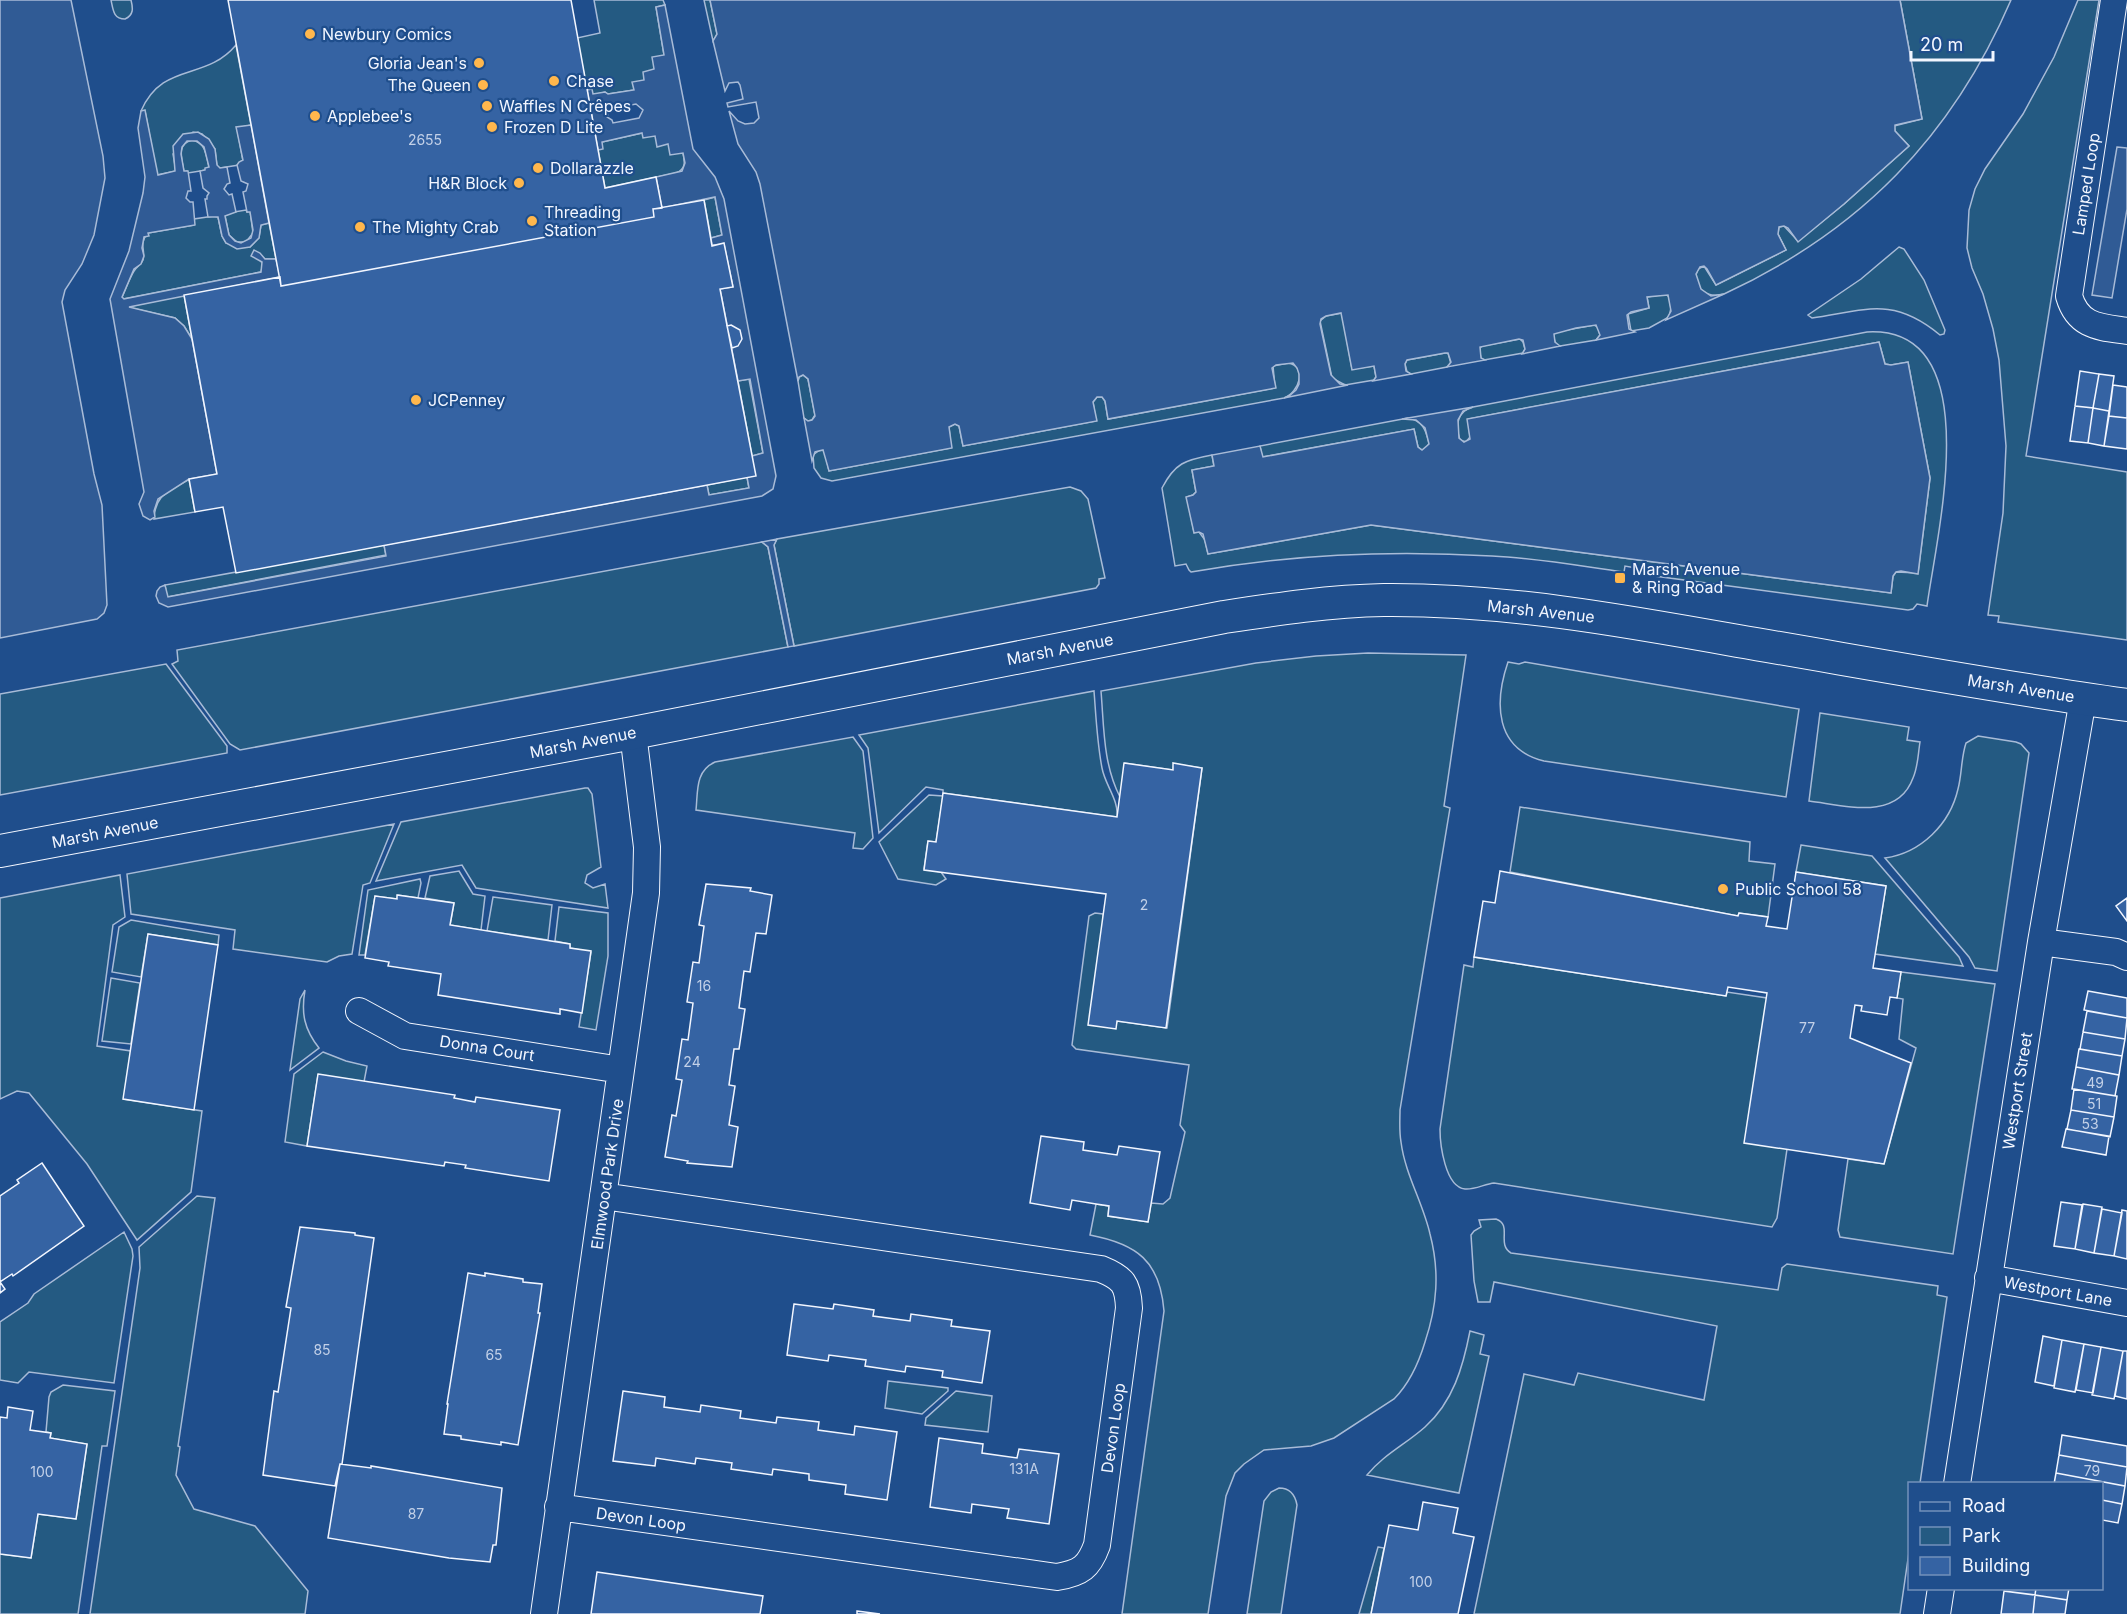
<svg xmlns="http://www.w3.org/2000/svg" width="2127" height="1614" viewBox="0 0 2127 1614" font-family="Inter,sans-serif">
<rect width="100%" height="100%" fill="#1f4e8c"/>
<path fill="#245a82" stroke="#a8bbd7" stroke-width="1.5" d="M111 0H131C133 8 134 15 125 19 113 19 113 9 111 0Z
M594 0H663L665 5 656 7 664 55 654 70 634 90 608 94 605 92 593 95 587 90 577 38 600 33Z
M704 0H710L717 34 713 41Z
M1900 0H2011C1952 137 1860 231 1724 294 1707 299 1690 287 1698 269L1704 266 1716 285 1786 250 1778 234 1779 227 1784 226 1798 241 1844 204 1909 146 1895 131 1894 126 1922 119Z
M2078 0H2099L2026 456 2127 472V640L1998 622 1999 616 1988 615 2003 513 2006 446 1999 360 1993 329 1983 294 1972 268 1967 248 1969 210 1975 189 1985 169 2023 114 2054 57Z
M236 45 251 125 237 128 243 161 239 165 220 168 217 166 215 149 202 134 193 132 173 154 176 171 157 175 145 111H141C163 61 205 82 236 45Z
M642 133 656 136 683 153C685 162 686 169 676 173L605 188 598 150 602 142Z
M192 140C206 143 206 155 209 167L206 170 188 173 187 171 184 172C182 159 176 144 192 140Z
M715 197 722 235 711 238 704 200Z
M246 210 247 212 250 211 253 233 246 242H237L229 235 225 216 228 213Z
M214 216 218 217 222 236 226 243 250 247 259 238 261 225 269 223 276 259H265L261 256 259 259 263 264 261 272 123 299 122 297C126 289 129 279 134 271 137 266 141 265 143 260 146 250 138 244 148 233L194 225V219Z
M1899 247 1904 249 1924 280 1945 330 1944 334 1940 335C1893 296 1866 310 1812 318L1808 315 1861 279Z
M1666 294 1669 297 1671 308 1669 317 1649 328 1631 331 1628 314 1649 308 1647 297Z
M184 295 192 339 184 326 175 318 127 307Z
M1342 313 1352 369 1374 366 1376 377 1374 380 1345 385 1332 378 1320 321 1326 316Z
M1594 325 1598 327 1600 335 1596 340 1560 346 1556 345 1553 335 1556 332Z
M1867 332C1990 325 1936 537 1927 606L1917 604 1913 609 1908 610 1647 575V570L1625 566 1624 572C1580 566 1536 558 1492 556 1391 550 1291 554 1191 572L1189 570 1186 564 1175 566 1162 488C1175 463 1185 460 1212 455L1214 466 1192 470 1196 492 1193 495 1187 497 1194 532H1199L1205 540 1208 554 1371 525 1891 593 1893 576 1896 572 1918 573 1930 478 1908 362 1891 365 1885 364 1879 342 1468 419 1470 437 1466 442 1460 440C1455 426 1457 411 1473 407Z
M1520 339 1523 342 1525 349 1523 353 1484 360 1481 358 1479 349 1482 346Z
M1445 353H1448L1451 364 1447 367 1411 374 1407 372 1405 364 1407 360Z
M1288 363C1308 366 1299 393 1284 398L832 481 821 478 814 468 813 455 821 449 825 452 829 471 951 448 949 427 955 424 959 426 963 446 1096 421 1093 402 1097 397H1102L1105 401 1108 419 1275 388 1273 366Z
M803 375 808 379 815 415 812 420 808 421 804 418 798 381 799 377Z
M749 379 763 453 752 456 738 381Z
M1408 418C1422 420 1426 430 1429 443L1427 448 1422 450 1418 447 1414 429 1262 457 1260 446Z
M747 477 749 488 709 495 707 485Z
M189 479 195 512 154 519C155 494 169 492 189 479Z
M1070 487 1081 491 1088 499 1105 578 1099 579V584L1096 588 794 646 774 545 777 539Z
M762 542 768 547 788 647 240 750 230 744 172 664 178 661 177 650Z
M384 545 386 555 167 597 165 585Z
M1368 653 1466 655 1444 806 1450 808 1400 1110C1400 1120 1399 1131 1401 1142 1405 1174 1423 1203 1430 1234 1440 1272 1437 1306 1425 1342 1419 1362 1409 1384 1394 1399L1334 1438 1311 1446 1264 1450 1244 1464 1235 1473 1226 1496 1208 1614H1122L1164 1311C1160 1261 1137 1244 1090 1235L1096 1204 1109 1206 1108 1216 1148 1222 1151 1203 1163 1204 1170 1198 1185 1132 1180 1125 1189 1065 1076 1049 1072 1045 1089 916 1095 913 1103 914 1115 1029 1117 1021 1167 1028 1202 768 1174 764 1173 770 1125 763 1120 797C1103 764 1104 727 1101 691L1256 663 1316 656Z
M1508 662 1519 664 1525 662 1799 709 1786 797 1544 761C1495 749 1494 703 1508 662Z
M166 664 227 746V753L0 795V694Z
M1094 691C1096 716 1097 742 1102 768 1105 785 1119 800 1117 817L943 793V790L926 787 879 833 868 748 859 735Z
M1820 713 1909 727 1907 740 1920 742C1918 754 1918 767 1913 778 1897 822 1843 805 1809 801Z
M1978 736 2016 742 2021 744 2029 753 1997 971 1975 968 1969 957 1885 858C1921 853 1950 824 1958 789 1962 774 1961 758 1966 743Z
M853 737 863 751 873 838 863 849 853 848 855 833 696 810C698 791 695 771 715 762Z
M585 788H588L592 794 601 867 587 875 585 883 593 888 605 884 608 908 476 888 462 865 376 881 401 822Z
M929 795 943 796 936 842 928 841 924 869 941 872 946 879 936 885 898 879 879 842Z
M1520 807 1750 842 1749 861 1775 864 1768 917 1739 913 1738 916 1510 872Z
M394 824 370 883 363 885 352 954 339 956 327 962 233 949 235 930 131 914 127 874Z
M1801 845 1872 856 1959 957 1963 966 1875 954 1886 886 1796 872Z
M459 871 473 894 485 896 481 930 450 925 454 903 425 898 430 876Z
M120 875 125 917 113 925 97 1046 131 1051 124 1099 202 1111 191 1192 137 1240 87 1164 29 1093 17 1091 0 1099V898Z
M420 879 421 883 418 898 398 895 397 899 375 896 365 955H359L368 890Z
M493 897 552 905 548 940 487 931Z
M559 907 608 913V956L596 1030 579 1027 591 952 570 948V944L555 941Z
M131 920 219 935 218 945 148 934 141 977 112 972 119 927Z
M1474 957 1726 996 1727 992 1767 998 1787 1149 1777 1218 1772 1227 1494 1183C1485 1184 1474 1190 1465 1189 1445 1187 1440 1144 1440 1129L1464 965 1473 967Z
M1901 972 1995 984 1953 1254 1840 1237 1838 1230 1848 1159 1884 1164 1916 1048 1899 1039 1903 999 1897 998Z
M111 978 140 983 131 1044 102 1041Z
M305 990C301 1013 304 1029 319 1048L290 1070 300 999Z
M323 1052 346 1061 367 1066 364 1082 318 1075 307 1146 285 1142 294 1074Z
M197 1196 215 1198 178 1446 180 1447 176 1475 194 1509 255 1526 308 1591 305 1614H90L140 1268 139 1247Z
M1496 1219C1513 1225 1496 1244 1511 1253L1778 1290 1782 1268 1787 1264 1938 1286 1937 1295 1947 1297 1920 1483 1910 1484 1909 1552 1900 1614H1474L1524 1374 1574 1385 1578 1373 1704 1400 1717 1326 1494 1282 1490 1302H1478L1474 1281 1471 1235 1474 1231 1481 1227 1479 1220Z
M124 1232 132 1249 133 1256 114 1383 29 1372 18 1383 0 1380V1322L28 1303 34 1294Z
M1470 1331 1484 1335 1480 1354 1489 1356 1459 1493 1367 1475C1383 1455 1406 1444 1425 1427 1453 1402 1463 1367 1470 1331Z
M888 1381 948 1388V1391L922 1414 885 1408Z
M63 1385 115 1391 107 1446H102L78 1614H0V1554L31 1558 38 1514 76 1519 87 1444 50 1438 51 1433 46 1432 49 1397 51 1392Z
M956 1391 992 1396 988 1432 925 1425 926 1418Z
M1279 1488C1290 1488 1295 1494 1297 1505L1281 1614H1247L1264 1501 1271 1492Z
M1378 1547 1384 1548 1371 1614H1359Z"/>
<path fill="#305b95" stroke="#a8bbd7" stroke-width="1.5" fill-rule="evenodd" d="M0 0H71L103 156 105 178 94 235 82 264 65 290 62 302 94 474 102 505 107 605 104 613 97 619 0 638Z
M710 0H1900L1922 119 1895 125V131L1909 146 1844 204 1798 242 1788 228 1784 226 1779 227 1778 234 1786 250 1716 285 1707 269 1704 266 1700 267 1696 274 1701 289 1711 296 1724 294 1666 320 1671 311 1668 295 1647 297 1649 308 1631 312 1627 315 1629 329 1635 332 1596 340 1600 335 1596 325 1576 328 1554 334 1555 342 1560 346 1522 354 1525 349 1523 340 1519 339 1480 347 1481 358 1485 360 1447 367 1451 362 1448 353H1445L1407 360 1405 364 1406 371 1411 374 1373 381 1376 377 1374 366 1352 370 1341 313 1326 316 1321 319 1320 324 1331 375 1340 384 1348 385 1284 398 1289 396 1296 390 1299 384V374L1297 368 1293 363 1276 365 1272 368 1276 388 1108 419 1105 401 1102 397H1097L1093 402 1097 421 963 446 959 426 955 424 949 427 952 448 829 471 823 450 815 452 812 461 804 418 808 421 812 420 815 416 808 379 803 375 799 377 798 381 760 184 756 172 738 144 729 111 738 121 745 124 754 123 759 118 756 102 728 107 727 103 743 99 740 85 738 82 729 83 725 91 713 41 717 34Z
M665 5 693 149 715 177 724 199 776 476 773 489 762 496 168 607 159 603 156 596 157 591 160 587 165 585 168 597 386 556 384 545 707 485 709 495 749 488 747 477 752 456 763 453 750 379 738 381 720 289 733 287 724 244 712 245 711 238 722 235 715 197 662 208 656 177 682 171 685 163 683 153 670 155 668 144 657 147 655 136 643 138 642 133 602 142 603 149 598 150 587 90 592 89 593 94 605 92 608 94 634 90 632 82 644 80 643 72 654 69 652 57 664 55 656 7ZM636 104 643 110 639 118 613 123 612 120 607 117 610 109Z
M145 110 158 175 175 171 173 146 183 134 198 132 209 139 215 149 217 165 220 168 227 167 230 183 227 184 224 189 229 195 232 194 236 212 225 216 229 235 235 241 241 243 251 238 253 230 250 212H247L243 192 246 191 248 184 241 181 237 165 239 162 243 160 236 127 251 125 269 223 261 225 259 238 250 247 237 249 226 243 222 236 218 217H208L205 199H207V196L209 193 203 188 200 171 205 170V168L209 167 204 147 197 141H187L182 147 181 154 184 171H188L191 191H188L186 198 190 202H193L195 225 148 233 149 236 144 237 142 248 144 256 141 264 134 269 122 297 124 299 261 272 262 262 251 256 254 250 260 253 265 259H276L280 277 129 307 175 318 184 326 192 339 217 474 189 479 158 499 154 511 155 517 150 520 143 516 139 504 144 492 110 299 129 251 143 193 145 177 138 128 141 111Z
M2117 147 2127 148V209L2112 298 2092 295Z
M1879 342 1885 364 1891 365 1908 362 1930 478 1918 574 1901 571 1896 572 1893 576 1891 593 1371 525 1208 554 1203 534 1199 532 1194 533 1186 497 1193 495 1196 492 1192 470 1214 466 1212 455 1260 446 1263 457 1414 429 1418 447 1422 450 1429 444 1425 428 1416 420 1402 419 1473 407 1463 411 1458 420 1459 438 1464 442 1470 439 1467 419Z
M777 539 774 545 794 646 788 647 768 547 762 542Z"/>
<path fill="#3563a3" stroke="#f2f6ff" stroke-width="1.5" d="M228 0H571L605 188 656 177 662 208 653 209 654 217 281 286Z
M704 200 712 246 724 243 733 287 720 289 756 476 236 573 223 507 195 512 189 479 217 474 184 295 280 277 281 286 654 217 653 209Z
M731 325 740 330 742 339 738 346 732 348 727 326Z
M2080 371 2099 374 2093 408 2075 406Z
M2099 374 2114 376 2109 411 2093 408Z
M2113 385 2127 387V418L2109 416Z
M2075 406 2093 408 2088 443 2070 441Z
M2093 408 2109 411 2104 446 2088 443Z
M2109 416 2127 418V449L2104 446Z
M1124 763 1173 770V763L1202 768 1166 1028 1117 1021 1116 1029 1088 1025 1106 894 924 870 928 841 936 842 943 793 1117 817Z
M1500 871 1738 916 1739 913 1768 917 1766 926 1787 929 1796 872 1886 886 1873 968 1901 972 1897 998 1890 997 1887 1015 1861 1011 1862 1006 1855 1005 1850 1038 1911 1063 1884 1164 1744 1143 1767 993 1728 987 1726 996 1474 957 1483 901 1495 903Z
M706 884 751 888 750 891 772 895 766 934 756 933 750 972 744 971 739 1008 745 1009 739 1049H734L729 1085 735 1086 729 1125 738 1127 732 1167 687 1163 688 1161 665 1157 672 1115 676 1116 682 1080 676 1079 682 1039 688 1040 693 1003 687 1002 693 962 699 963 704 926 699 925Z
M397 895 454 903 450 925 570 944V948L591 951 582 1013 560 1009V1014L438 995 441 974 388 966 389 962 365 958 375 896 397 899Z
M2127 898V921L2116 906Z
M148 934 218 945 194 1110 123 1099Z
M2088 991 2127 998V1018L2084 1010Z
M2087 1011 2127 1018 2125 1039 2083 1032Z
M2083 1032 2125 1039 2122 1056 2080 1049Z
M2079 1049 2122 1056 2119 1075 2076 1067Z
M2076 1067 2119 1075 2115 1096 2072 1089Z
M318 1074 455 1095 454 1098 475 1102 476 1097 560 1110 549 1181 465 1168 466 1165 445 1162 444 1166 307 1146Z
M2074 1089 2117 1096 2114 1117 2071 1110Z
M2071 1110 2114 1117 2110 1137 2067 1129Z
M2066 1129 2109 1136 2106 1155 2062 1147Z
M1041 1136 1084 1142 1083 1150 1117 1155 1119 1146 1160 1152 1148 1222 1108 1216 1109 1206 1096 1204 1072 1200 1070 1210 1030 1203Z
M42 1163 84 1226 13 1276 12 1274 0 1282 5 1289 0 1293V1196L19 1183 17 1180Z
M2061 1202 2082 1205 2075 1249 2054 1246Z
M2083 1204 2102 1207 2094 1253 2075 1249Z
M2102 1209 2122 1213 2114 1256 2094 1253Z
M2122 1210 2127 1211V1259L2114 1256Z
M300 1227 355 1233V1235L374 1238 342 1464H340L335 1486 263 1475 274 1391 278 1392 291 1308 286 1307Z
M468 1273 485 1276V1273L523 1279V1282L542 1284 538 1313H540L518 1445 501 1442V1445L461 1439V1436L444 1434 448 1404H447Z
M794 1304 833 1309 834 1304 874 1310 873 1316 910 1321 911 1314 952 1320 951 1326 990 1331 982 1383 942 1377 943 1371 906 1366 905 1372 865 1366 866 1360 829 1355 828 1361 787 1355Z
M2043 1336 2062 1340 2054 1386 2035 1382Z
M2062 1340 2084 1344 2075 1392 2054 1388Z
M2084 1344 2101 1347 2093 1393 2076 1390Z
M2101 1347 2123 1351 2114 1399 2092 1395Z
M2123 1351H2127V1399L2115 1396Z
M623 1391 665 1397 664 1407 700 1412 701 1405 741 1411 740 1418 776 1423 777 1417 819 1422 818 1430 854 1435 855 1426 897 1432 887 1500 845 1494 846 1485 809 1480V1474L773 1469 772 1475 731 1469 732 1463 696 1458 695 1464 656 1458 655 1466 613 1461Z
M8 1407 33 1411 30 1430 51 1433 50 1438 87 1444 76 1519 38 1514 31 1558 0 1554V1417L7 1418Z
M2062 1435 2127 1446V1467L2059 1455Z
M939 1438 983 1444 982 1453 1017 1458 1019 1449 1059 1454 1049 1524 1007 1518 1009 1509 972 1504 971 1513 930 1507Z
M2059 1455 2127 1467 2125 1486 2056 1473Z
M340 1464 371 1468V1466L502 1488 496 1545H493L490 1562 449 1558 328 1538Z
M2056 1473 2125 1486 2122 1504 2102 1500V1484H2054Z
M2102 1500 2122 1504 2118 1523 2102 1520Z
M1423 1502 1458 1508 1453 1533 1474 1537 1458 1614H1371L1389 1525 1418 1530Z
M597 1572 763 1596 760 1614H591Z
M2005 1588H2036L2035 1595 2004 1591Z
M2036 1588H2069L2067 1600 2035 1595Z
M2004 1591 2035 1595 2033 1614H2001Z
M2035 1595 2067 1600 2065 1614H2033Z
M857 1611 880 1614H857Z"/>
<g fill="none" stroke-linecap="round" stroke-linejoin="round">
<g stroke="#f2f6ff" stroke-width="28">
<path id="minor" d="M2114 0 2069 296C2078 327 2100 327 2127 331
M2041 942 2116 952 2127 957
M359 1011 405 1036 621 1070
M1988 1278 2127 1303
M1957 1484 2041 942 2083 699
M558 1507 1057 1577C1081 1573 1089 1567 1097 1545L1129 1308C1128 1284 1123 1278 1101 1269L603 1196
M544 1614 646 893 647 847 633 733
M1937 1614 1941 1588"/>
</g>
<g stroke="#f2f6ff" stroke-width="34">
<path id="tertiary" d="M0 851 633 733 1224 617C1277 609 1330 601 1384 600 1503 599 1621 620 1738 641 1868 663 1997 687 2127 705"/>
</g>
<use href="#minor" stroke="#1f4e8c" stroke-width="26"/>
<use href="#tertiary" stroke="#1f4e8c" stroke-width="32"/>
</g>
<g fill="#ffb74d" stroke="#1f4e8c" stroke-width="2">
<circle cx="310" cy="34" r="6"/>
<circle cx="479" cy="63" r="6"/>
<circle cx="554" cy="81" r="6"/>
<circle cx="483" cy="85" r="6"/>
<circle cx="487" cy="106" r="6"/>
<circle cx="315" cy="116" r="6"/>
<circle cx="492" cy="127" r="6"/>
<circle cx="538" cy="168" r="6"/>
<circle cx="519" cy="183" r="6"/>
<circle cx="532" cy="221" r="6"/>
<circle cx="360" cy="227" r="6"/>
<circle cx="416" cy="400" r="6"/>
<rect x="1614" y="572" width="12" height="12" rx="3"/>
<circle cx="1723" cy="889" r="6"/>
</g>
<g text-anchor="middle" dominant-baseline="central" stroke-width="4.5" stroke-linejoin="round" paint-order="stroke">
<g font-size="14" fill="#c3d1e8">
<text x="425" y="139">2655</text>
<text x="1144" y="904">2</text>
<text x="704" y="985">16</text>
<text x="1807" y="1027">77</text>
<text x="692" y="1061">24</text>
<text x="2095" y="1082">49</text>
<text x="2094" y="1103">51</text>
<text x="2090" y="1123">53</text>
<text x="322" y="1349">85</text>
<text x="494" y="1354">65</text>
<text x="1024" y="1468">131A</text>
<text x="2092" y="1470">79</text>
<text x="42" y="1471">100</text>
<text x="416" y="1513">87</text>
<text x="1421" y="1581">100</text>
</g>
<g font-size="16" fill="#f2f6ff" stroke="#1f4e8c" text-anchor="start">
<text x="322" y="34">Newbury Comics</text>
<text x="467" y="63" text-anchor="end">Gloria Jean's</text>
<text x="566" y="81">Chase</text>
<text x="471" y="85" text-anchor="end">The Queen</text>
<text x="499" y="106">Waffles N Crȇpes</text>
<text x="327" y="116">Applebee's</text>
<text x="504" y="127">Frozen D Lite</text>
<text x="550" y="168">Dollarazzle</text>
<text x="507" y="183" text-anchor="end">H&amp;R Block</text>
<text x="544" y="212">Threading<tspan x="544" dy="18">Station</tspan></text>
<text x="372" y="227">The Mighty Crab</text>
<text x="428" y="400">JCPenney</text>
<text x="1632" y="569">Marsh Avenue<tspan x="1632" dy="18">&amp; Ring Road</tspan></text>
<text x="1735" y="889">Public School 58</text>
</g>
<g font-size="16" fill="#f2f6ff" stroke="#1f4e8c">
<text transform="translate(2086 184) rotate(-81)">Lamped Loop</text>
<text transform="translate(1541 611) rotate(6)">Marsh Avenue</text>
<text transform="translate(1060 649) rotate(-11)">Marsh Avenue</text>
<text transform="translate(2021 688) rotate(9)">Marsh Avenue</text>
<text transform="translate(583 742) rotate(-11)">Marsh Avenue</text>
<text transform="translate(105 832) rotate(-11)">Marsh Avenue</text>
<text transform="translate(487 1048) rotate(9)">Donna Court</text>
<text transform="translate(2017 1091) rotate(-81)">Westport Street</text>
<text transform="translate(607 1174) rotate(-82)">Elmwood Park Drive</text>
<text transform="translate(2058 1291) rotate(10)">Westport Lane</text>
<text transform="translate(1113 1428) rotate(-82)">Devon Loop</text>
<text transform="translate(641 1519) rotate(8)">Devon Loop</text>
</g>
</g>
<rect x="1908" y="1482" width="195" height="108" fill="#1f4e8c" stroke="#7391ba" stroke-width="1.5"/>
<rect x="1920" y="1502" width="30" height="9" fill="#1f4e8c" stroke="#7391ba" stroke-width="1.5"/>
<text x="1962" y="1512" font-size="18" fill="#f2f6ff">Road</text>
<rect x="1920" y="1527" width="30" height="18" fill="#245a82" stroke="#7391ba" stroke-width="1.5"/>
<text x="1962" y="1542" font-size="18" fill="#f2f6ff">Park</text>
<rect x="1920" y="1557" width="30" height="18" fill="#3563a3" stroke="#7391ba" stroke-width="1.5"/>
<text x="1962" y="1572" font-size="18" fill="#f2f6ff">Building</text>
<path d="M1911 51v9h82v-9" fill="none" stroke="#f2f6ff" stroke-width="3"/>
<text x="1920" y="51" font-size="18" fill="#f2f6ff" stroke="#1f4e8c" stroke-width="4.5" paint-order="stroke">20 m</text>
</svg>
